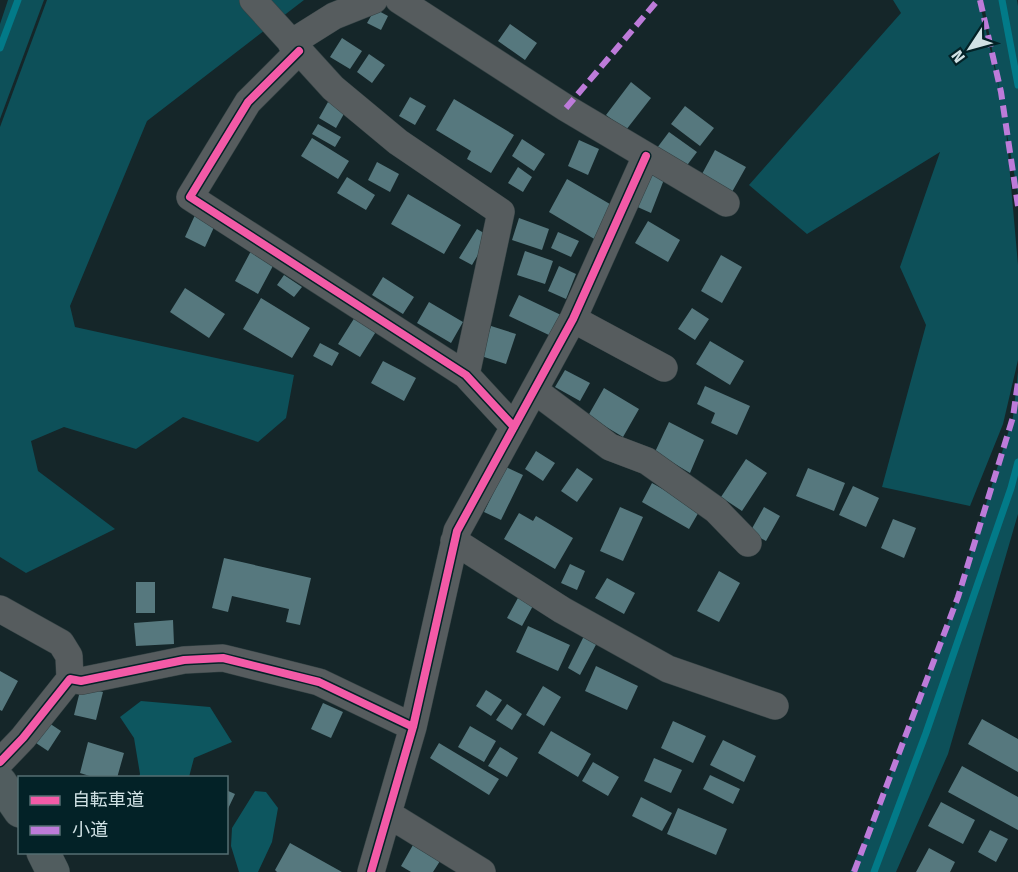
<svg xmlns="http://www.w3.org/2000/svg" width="1018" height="872" viewBox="0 0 1018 872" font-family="'Fira Sans','Noto Sans JP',sans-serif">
<rect width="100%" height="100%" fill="#152629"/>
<path fill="#0d5059" d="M8 0H44L0 119V24Z
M47 0H304L147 121 70 306 75 327 294 375 286 418 258 442 183 417 136 449 64 427 31 441 38 471 115 529 26 573 0 557V127Z
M893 0H979L1000 93 983 0H1017L1018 6V194L1006 129 1018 265V360L1003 424 970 506 882 487 926 325 900 267 940 152 807 234 749 185 901 13Z
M1018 372V514L948 754 896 872H850L877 811 955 604 1013 417Z"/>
<path fill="#0d565f" d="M141 701 210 707 232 742 194 758 189 777H139L140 774 134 738 120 717Z
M255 791 266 792 278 808 272 842 258 872H239L231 846 232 828Z"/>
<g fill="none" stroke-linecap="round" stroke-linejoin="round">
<path stroke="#027a88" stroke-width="7" d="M1002 0 1018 85
M0 48 18 0
M874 872 926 733 1011 488 1018 462"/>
</g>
<path fill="#56787e" d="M375 9 388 16 381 30 367 23Z
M510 24 537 43 525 60 498 41Z
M342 38 362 51 350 69 330 57Z
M369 54 385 65 372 83 357 72Z
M631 82 651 98 626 130 606 115Z
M410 97 426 106 415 125 399 116Z
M454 99 514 135 491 173 467 159 471 151 436 130Z
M328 102 345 112 336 128 319 118Z
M685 106 714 128 700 146 671 124Z
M318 124 341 137 335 147 312 134Z
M669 132 697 152 685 168 657 148Z
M312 138 349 161 338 179 301 156Z
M522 139 545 154 534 171 512 156Z
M579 140 599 149 588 175 568 166Z
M715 150 746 167 732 192 702 174Z
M377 162 399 174 390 192 368 180Z
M518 167 532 177 523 192 508 183Z
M647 169 665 177 651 213 633 205Z
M347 177 375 195 366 210 337 193Z
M567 179 615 207 596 240 549 212Z
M408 194 461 225 444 254 391 224Z
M195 215 215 225 205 247 185 237Z
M519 218 549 229 542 250 512 240Z
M648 221 680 240 668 262 635 243Z
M477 229 489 236 472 265 459 258Z
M558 232 579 241 571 257 551 248Z
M251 251 274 264 258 294 235 281Z
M525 251 553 261 545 284 517 275Z
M721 255 742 267 722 303 701 291Z
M559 266 576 274 566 299 548 291Z
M284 275 302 287 294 297 277 285Z
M383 277 414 297 403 314 372 295Z
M185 288 225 314 209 338 170 312Z
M519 295 561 315 551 336 509 316Z
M261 298 310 328 292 358 243 329Z
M429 302 463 322 451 343 417 323Z
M692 308 709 319 695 340 678 329Z
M355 317 377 330 360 357 338 344Z
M491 326 516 334 506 364 481 356Z
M710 341 744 361 730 385 696 364Z
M320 343 339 353 332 366 313 356Z
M383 361 416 378 404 401 371 383Z
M565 370 590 383 580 401 555 387Z
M705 386 750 406 737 435 711 423 715 413 697 404Z
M604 388 639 409 623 437 588 416Z
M669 422 704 440 690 473 655 452Z
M536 451 555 463 543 481 525 469Z
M746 459 767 473 742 511 721 497Z
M506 467 523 475 501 520 484 512Z
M577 468 593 479 577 502 561 491Z
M808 468 845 483 834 511 796 496Z
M652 483 700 510 689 529 642 502Z
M853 486 879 498 866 527 839 515Z
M620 507 643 517 623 561 600 551Z
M764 507 780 516 766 541 750 532Z
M519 513 533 521 536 516 573 538 555 569 504 539Z
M893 519 916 528 904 558 881 548Z
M224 558 311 578 300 625 286 622 289 609 232 596 228 612 212 608Z
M570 564 585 571 577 590 561 583Z
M719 571 740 583 719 622 697 611Z
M607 578 635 593 624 614 595 598Z
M136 582H155V613H136Z
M519 596 534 604 522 626 507 618Z
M173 620 174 644 136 646 134 623Z
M528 626 570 645 558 671 516 652Z
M586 632 599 639 580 675 568 668Z
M596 666 638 686 627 710 585 691Z
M0 671 18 681 2 711 0 710Z
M543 686 561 697 544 726 526 715Z
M81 687 103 692 96 720 74 715Z
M486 690 502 700 491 716 476 706Z
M323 703 343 712 331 738 311 729Z
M507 704 522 714 512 730 496 720Z
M982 719 1018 739V772L968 744Z
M46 721 61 731 48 751 33 741Z
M673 721 706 736 693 763 661 748Z
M470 726 496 741 484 762 458 747Z
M551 731 591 754 578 777 538 753Z
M723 740 756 756 744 782 710 765Z
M88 742 124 753 117 778H96L80 773Z
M439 743 499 779 489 795 430 758Z
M500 747 518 758 507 777 488 766Z
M654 758 682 770 671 793 644 781Z
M593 762 619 777 608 796 582 781Z
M962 766 1018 797V830L948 792Z
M710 775 740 789 733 804 703 789Z
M226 790 235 794 226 813Z
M641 797 672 813 662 831 632 816Z
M941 802 975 820 963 844 928 826Z
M678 808 727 829 716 855 667 834Z
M990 830 1008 839 996 862 978 852Z
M290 843 342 872H277L275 870Z
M413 845 440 861 433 872H411L401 866Z
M929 848 955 862 950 872H916Z"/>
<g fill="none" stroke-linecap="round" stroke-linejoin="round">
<g stroke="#354345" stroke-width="28">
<path id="minor" d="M253 0 333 88 398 142 501 212 466 375
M399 0 566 108 726 203
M291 43 334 16 374 0
M299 51 248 102 190 197 466 375 514 427
M573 319 664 368
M534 390 610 447 647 461 716 510 748 543
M454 541 562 610 668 669 775 706
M0 609 61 643 69 656 70 679
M0 762 23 738 70 679 81 681 184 660 223 658 319 682 413 727
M388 814 482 872
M371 872 413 727 457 531 573 319 646 156"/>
</g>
<g stroke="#354345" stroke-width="34">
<path id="major" d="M0 782 20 811
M43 852 53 872"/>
</g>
<use href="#minor" stroke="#565c5e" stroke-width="27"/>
<use href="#major" stroke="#515d5f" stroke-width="33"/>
<path stroke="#bd7bd9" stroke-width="6" stroke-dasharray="12 6" stroke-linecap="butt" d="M980 0 1001 92 1018 206
M566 108 658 0
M854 872 958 597 1013 417 1018 382"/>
<g stroke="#032227" stroke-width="11">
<path id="cycleway" d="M299 51 248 102 190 197 466 375 514 427
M0 762 23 738 70 679 81 681 184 660 223 658 319 682 413 727
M371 872 413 727 457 531 573 319 646 156"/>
</g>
<use href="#cycleway" stroke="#f35aa7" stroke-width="8"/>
</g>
<rect x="18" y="776" width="210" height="78" fill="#032227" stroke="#556f73" stroke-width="1.5"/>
<rect x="30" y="796" width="30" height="9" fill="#f35aa7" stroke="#556f73" stroke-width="1.5"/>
<text x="72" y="806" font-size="18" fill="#d1e2e5">自転車道</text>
<rect x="30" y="826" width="30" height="9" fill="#bd7bd9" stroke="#556f73" stroke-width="1.5"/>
<text x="72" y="836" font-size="18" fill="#d1e2e5">小道</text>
<g transform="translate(970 48) rotate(234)" stroke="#032227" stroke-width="4.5" paint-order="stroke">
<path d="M0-4.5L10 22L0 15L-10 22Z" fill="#d1e2e5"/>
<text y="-9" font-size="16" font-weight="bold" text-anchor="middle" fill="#d1e2e5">N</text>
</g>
</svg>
